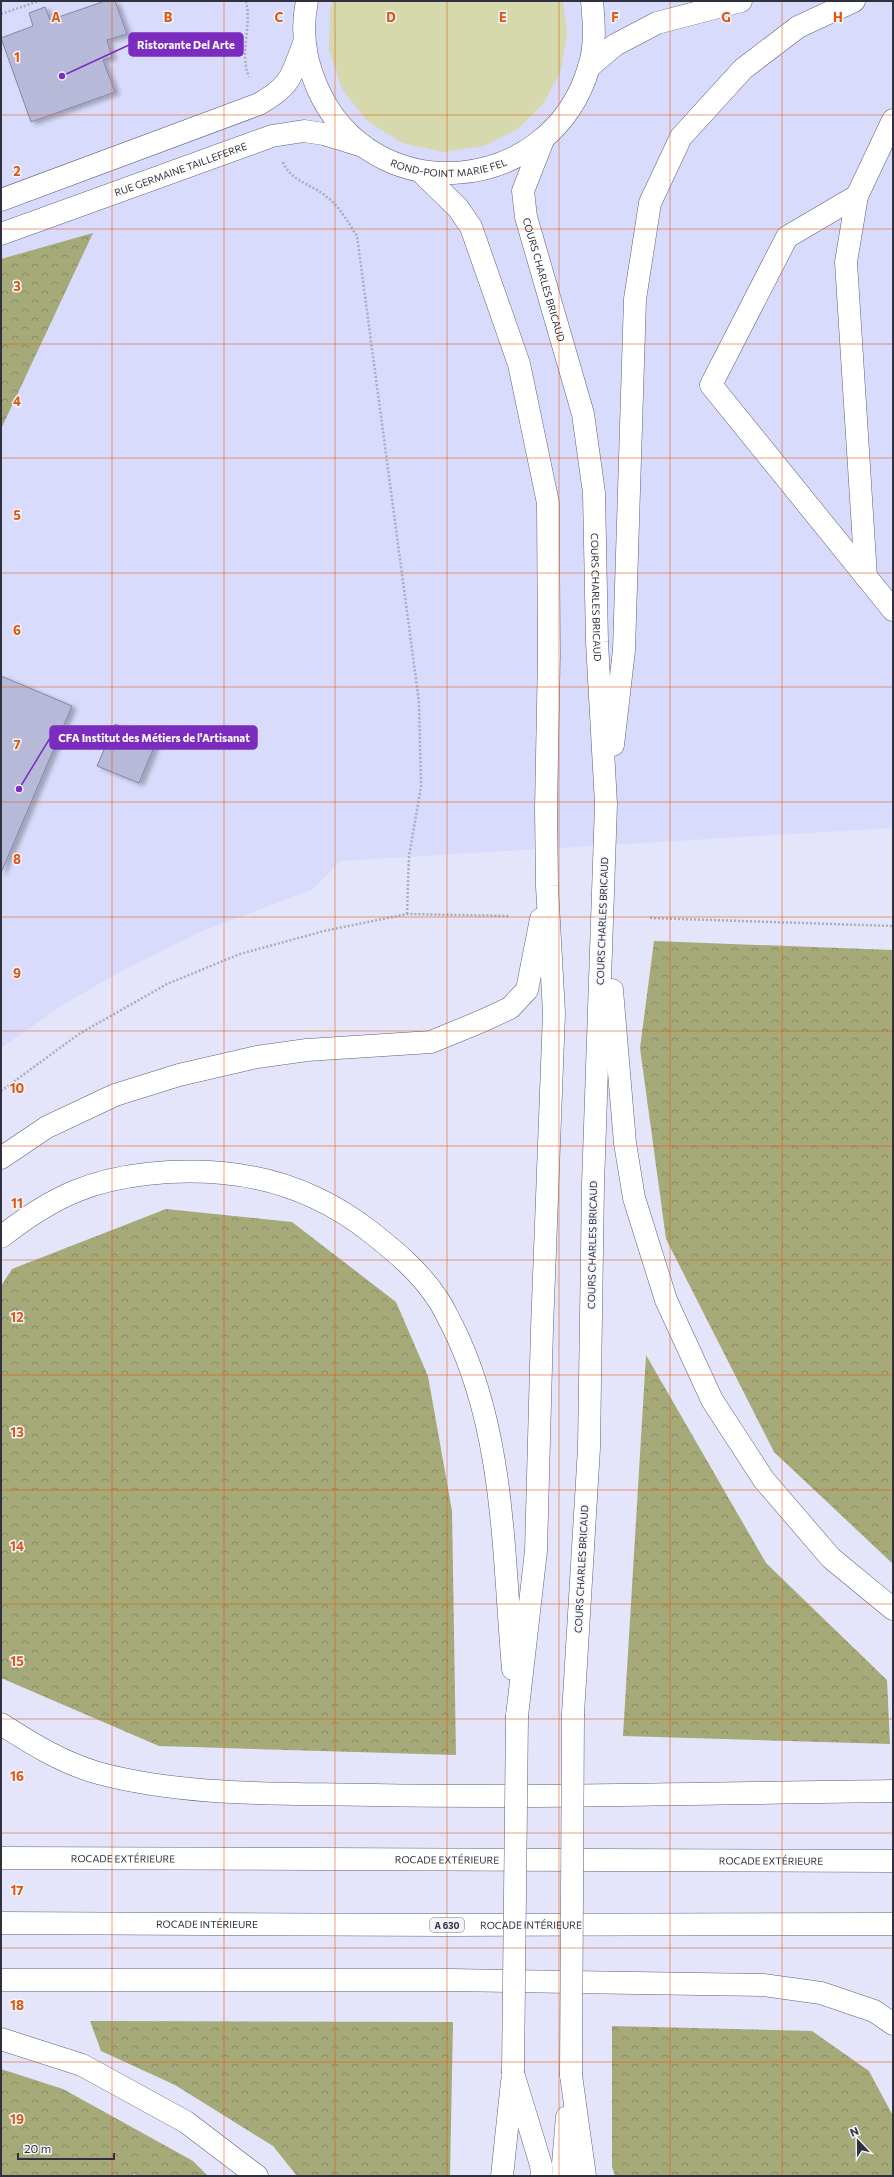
<svg xmlns="http://www.w3.org/2000/svg" width="894" height="2177" viewBox="0 0 894 2177" font-family="Commissioner,sans-serif">
<defs>
<pattern id="forest-crowns" width="20" height="18" patternUnits="userSpaceOnUse"><rect width="20" height="18" fill="#a6aa79"/><path d="M2 6a3 3 0 1 1 6 0M12 15a3 3 0 1 1 6 0" fill="none" stroke="#888b65"/></pattern>
<filter id="shadow"><feDropShadow dx="4.5" dy="2.5" stdDeviation="2" flood-color="#0004"/></filter>
</defs>
<rect width="100%" height="100%" fill="#e4e5fa"/>
<path fill="#d9dbfc" d="M1 1H893V828L340 861 313 889 203 931 131 966 69 1001 1 1048Z"/>
<path fill="#d5d9ab" d="M333 1H563L567 33 561 70 544 103 518 129 484 146 443 152 402 143 367 121 342 89 329 49 330 8Z"/>
<path fill="url(#forest-crowns)" d="M93 233 1 429V259Z
M654 941 893 950V1564L774 1452 666 1239 640 1048Z
M166 1209 292 1222 396 1302 428 1376 452 1511 456 1755 159 1746 1 1678V1286L12 1269Z
M646 1355 766 1563 887 1680 890 1744 623 1736Z
M90 2021 453 2022 450 2176H297L273 2146 175 2085 101 2051Z
M612 2026 812 2031 869 2071 893 2116V2176H615L612 2167Z
M1 2069 63 2089 193 2161 208 2176H136L134 2174 131 2176H1Z"/>
<path fill="#b7b9d9" stroke="#8586a5" filter="url(#shadow)" d="M105 1H115L127 34 107 40 112 57 103 60 115 92 31 122 1 38 33 26 29 13 45 7 50 20Z
M1 676 72 706 1 873Z
M115 724 156 742 139 783 97 766Z"/>
<g fill="none" stroke-linecap="round" stroke-linejoin="round">
<g stroke="#5d5f7b" stroke-width="23">
<g id="minor">
<path d="M857 196 787 237 711 385 893 610"/>
<path d="M1 200 259 104C291 86 291 77 304 43"/>
<path id="s1" d="M1 234 272 136 304 131 324 134 363 146"/>
<path d="M866 577 846 262 857 196 893 120"/>
</g>
</g>
<g stroke="#5d5f7b" stroke-width="23">
<g id="major">
<path id="s2" d="M307 1C301 30 305 60 317 87 371 212 551 197 589 67 596 45 594 23 592 1"/>
<path d="M589 67 615 45 657 23 741 1"/>
</g>
</g>
<g stroke="#5d5f7b" stroke-width="23">
<g id="highway">
<path id="s3" d="M543 140 523 191 526 217 583 414 594 493 597 642 606 804 593 1185 589 1448 573 1714"/>
<path d="M421 172 458 208 471 227 519 364 548 503 549 655 546 809 547 886 554 1013 542 1329 536 1551 517 1716"/>
<path d="M613 745 624 650 635 299 650 203 681 137 743 69 798 27 854 1"/>
<path d="M612 990 625 1143 634 1198 666 1300 712 1400 764 1480 831 1558 893 1609"/>
<path d="M1 1158 47 1127 115 1095 179 1075 257 1057 307 1050 431 1042 482 1021 510 1008 527 990 541 919"/>
<path d="M1 1237C24 1219 49 1202 76 1191 120 1173 176 1169 223 1173 278 1178 329 1199 372 1233 396 1252 420 1272 437 1298 443 1306 447 1316 452 1325 505 1430 503 1554 513 1669"/>
<path d="M1 1724C32 1744 63 1763 98 1773 188 1797 282 1793 374 1795 547 1798 720 1793 893 1791"/>
<path id="s4" d="M1 1858 893 1861"/>
<path id="s5" d="M1 1923 448 1925 893 1924"/>
<path d="M1 1980H450L763 1985 821 1993 874 2011 893 2024"/>
<path d="M1 2039 82 2065 186 2122 257 2176"/>
<path d="M513 2073 541 2165 542 2176"/>
<path d="M571 2075 585 2176"/>
<path d="M502 2176 512 2082"/>
<path d="M564 2176 563 2164 567 2117"/>
</g>
</g>
<path stroke="#abacbe" stroke-width="2.5" stroke-dasharray="2 2" stroke-linecap="butt" d="M246 1C252 28 239 52 249 77
M1 14 39 1
M283 162C290 181 312 184 327 197 340 207 348 222 357 236L419 702 421 787 409 856 407 914
M650 918 893 926
M1 1091 79 1034 167 984 240 954 324 931 407 914 510 916"/>
<use href="#minor" stroke="#fff" stroke-width="22"/>
<use href="#major" stroke="#fff" stroke-width="22"/>
<use href="#highway" stroke="#fff" stroke-width="22"/>
<g stroke="#5d5f7b" stroke-width="23" stroke-linecap="butt">
<path id="highway-bridge" d="M513 2073 517 1716
M571 2075 573 1714"/>
</g>
<use href="#highway-bridge" stroke="#fff" stroke-width="22"/>
</g>
<path fill="none" stroke="#df570e" stroke-width="1" stroke-opacity="0.55" d="M112 1V2176M224 1V2176M335 1V2176M447 1V2176M559 1V2176M670 1V2176M782 1V2176M1 115H893M1 229H893M1 344H893M1 458H893M1 573H893M1 687H893M1 802H893M1 917H893M1 1031H893M1 1146H893M1 1260H893M1 1375H893M1 1490H893M1 1604H893M1 1719H893M1 1833H893M1 1948H893M1 2062H893"/>
<g text-anchor="middle" dominant-baseline="central" stroke-width="3" stroke-linejoin="round" paint-order="stroke">
<rect fill="#f3f4fb" stroke="#6a6c77" stroke-width="1" x="430" y="1918" width="34" height="14" rx="3"/>
<g font-size="9" font-weight="bold" fill="#30313e">
<text x="447" y="1925">A 630</text>
</g>
<g font-size="10" fill="#30313e" stroke="#f3f4fb">
<text stroke="none"><textPath href="#s2" startOffset="255">ROND-POINT MARIE FEL</textPath></text>
<text stroke="none"><textPath href="#s1" startOffset="191">RUE GERMAINE TAILLEFERRE</textPath></text>
<text stroke="none"><textPath href="#s3" startOffset="146">COURS CHARLES BRICAUD</textPath></text>
<text stroke="none"><textPath href="#s3" startOffset="470">COURS CHARLES BRICAUD</textPath></text>
<text transform="translate(602 921) rotate(-88)">COURS CHARLES BRICAUD</text>
<text transform="translate(592 1245) rotate(-89)">COURS CHARLES BRICAUD</text>
<text transform="translate(581 1569) rotate(-87)">COURS CHARLES BRICAUD</text>
<text stroke="none"><textPath href="#s4" startOffset="122">ROCADE EXTÉRIEURE</textPath></text>
<text stroke="none"><textPath href="#s4" startOffset="446">ROCADE EXTÉRIEURE</textPath></text>
<text stroke="none"><textPath href="#s4" startOffset="770">ROCADE EXTÉRIEURE</textPath></text>
<text stroke="none"><textPath href="#s5" startOffset="206">ROCADE INTÉRIEURE</textPath></text>
<text stroke="none"><textPath href="#s5" startOffset="530">ROCADE INTÉRIEURE</textPath></text>
</g>
</g>
<g font-size="13" text-anchor="middle" font-weight="bold" fill="#df570e" stroke="#f3f4fb" stroke-width="3" stroke-linejoin="round" paint-order="stroke">
<text x="56" y="22">A</text>
<text x="168" y="22">B</text>
<text x="279" y="22">C</text>
<text x="391" y="22">D</text>
<text x="503" y="22">E</text>
<text x="615" y="22">F</text>
<text x="726" y="22">G</text>
<text x="838" y="22">H</text>
<text x="17" y="62">1</text>
<text x="17" y="176">2</text>
<text x="17" y="291">3</text>
<text x="17" y="406">4</text>
<text x="17" y="520">5</text>
<text x="17" y="635">6</text>
<text x="17" y="749">7</text>
<text x="17" y="864">8</text>
<text x="17" y="978">9</text>
<text x="17" y="1093">10</text>
<text x="17" y="1208">11</text>
<text x="17" y="1322">12</text>
<text x="17" y="1437">13</text>
<text x="17" y="1551">14</text>
<text x="17" y="1666">15</text>
<text x="17" y="1781">16</text>
<text x="17" y="1895">17</text>
<text x="17" y="2010">18</text>
<text x="17" y="2124">19</text>
</g>
<path fill="none" stroke="#7b2cbf" stroke-width="1.5" d="M62 76L129 45M19 789L50 738"/>
<g fill="#7b2cbf" stroke="#f3f4fb" stroke-width="1.5">
<circle cx="62" cy="76" r="4"/>
<circle cx="19" cy="789" r="4"/>
</g>
<g fill="#7b2cbf" stroke="#7b2cbf" stroke-width="1.5">
<rect x="129" y="33" width="114" height="23" rx="4"/>
<rect x="50" y="726" width="207" height="23" rx="4"/>
</g>
<g font-size="11" text-anchor="middle" font-weight="bold" fill="#fff">
<text x="186" y="49">Ristorante Del Arte</text>
<text x="154" y="742">CFA Institut des Métiers de l'Artisanat</text>
</g>
<rect width="894" height="2177" fill="none" stroke="#30313e" stroke-width="4"/>
<g transform="translate(858 2141) rotate(338)" stroke="#f3f4fb" stroke-width="3" paint-order="stroke">
<path d="M0-3L7 15L0 10L-7 15Z" fill="#30313e"/>
<text y="-6" font-size="11" font-weight="bold" text-anchor="middle" fill="#30313e">N</text>
</g>
<path d="M18 2153v6h96v-6" fill="none" stroke="#30313e" stroke-width="2"/>
<text x="24" y="2153" font-size="12" fill="#30313e" stroke="#f3f4fb" stroke-width="3" paint-order="stroke">20 m</text>
</svg>
